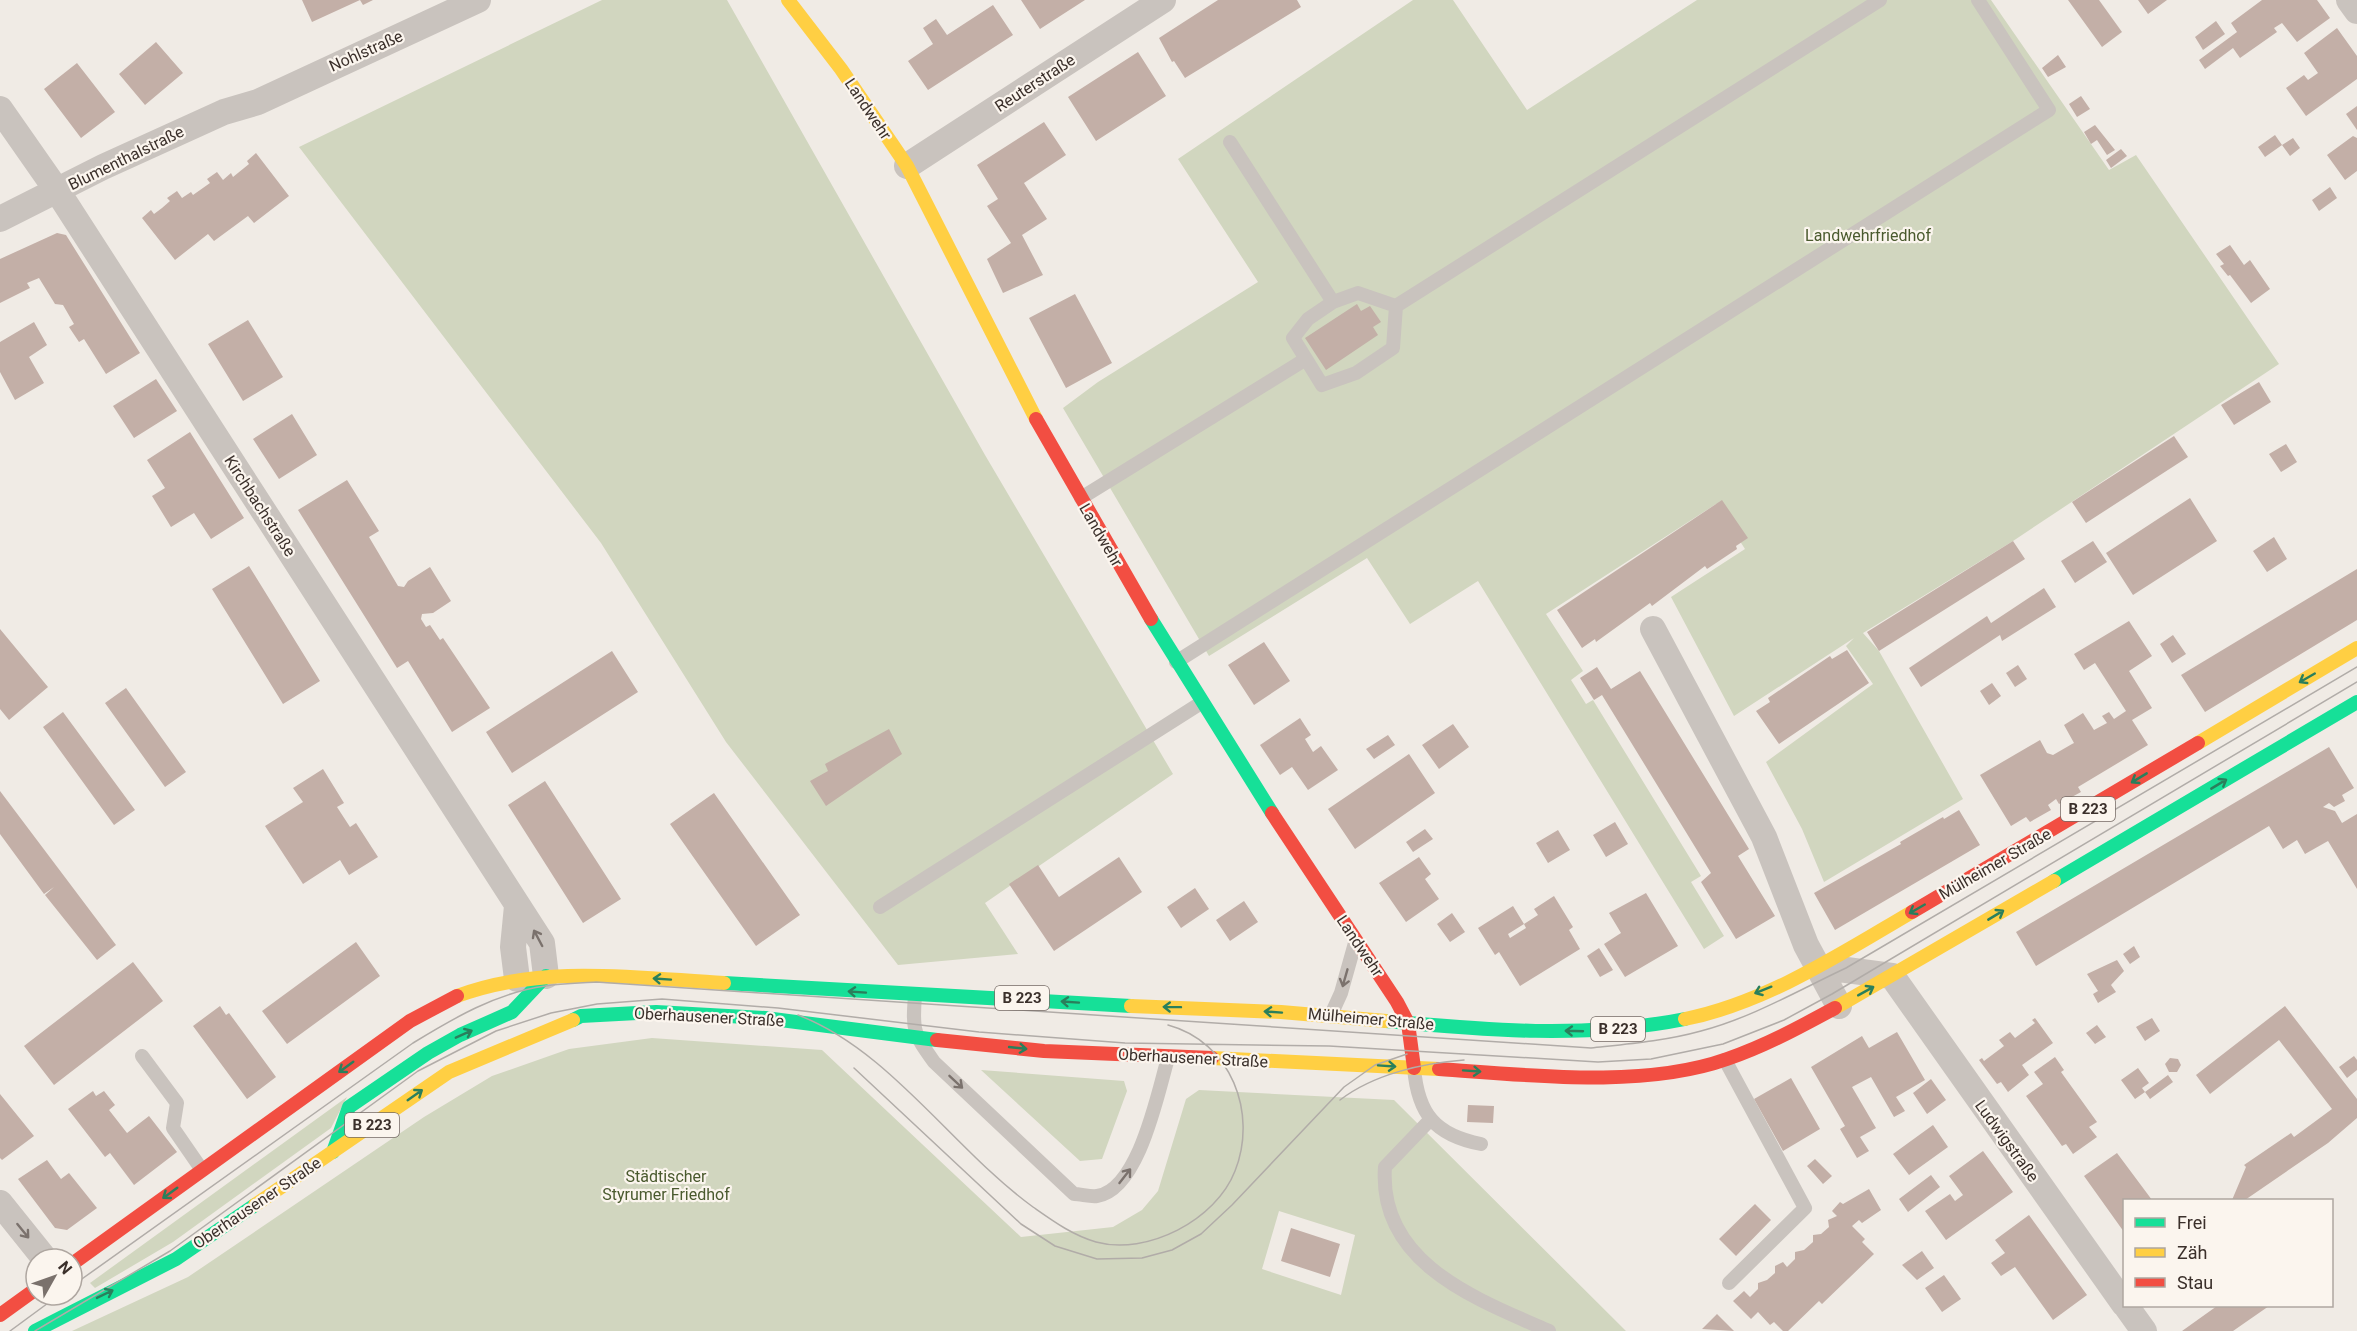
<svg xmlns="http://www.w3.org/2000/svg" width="2357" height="1331" viewBox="0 0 2357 1331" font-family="Roboto,sans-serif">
<rect width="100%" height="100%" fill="#f0ebe5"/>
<path fill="#d1d6bf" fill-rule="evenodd" d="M602 0H727L985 455 1173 774 985 903 1018 954 898 965 726 742 601 543 299 147Z
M1413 0H1453L1527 110 1697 0H1991L2109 170 2136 155 2279 364 2013 541 1863 633 1879 651 1963 799 1824 882 1802 829 1766 762 1873 684 1846 646 1854 638 1734 716 1671 597 1745 549 1716 504 1546 614 1583 671 1571 680 1586 704 1593 700 1701 876 1691 882 1724 936 1704 949 1478 581 1410 624 1367 558 1209 656 1063 408 1098 382 1258 282 1178 159Z
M652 1038 822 1050 1021 1237 1113 1227 1142 1210 1158 1191 1186 1099 1199 1090 1394 1100 1626 1331H72L188 1277 424 1117 492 1076 569 1049ZM1279 1211 1355 1235 1341 1295 1262 1269Z
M981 1070 1124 1081 1127 1091 1102 1159 1080 1161Z
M347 1097 331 1128 173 1242 95 1288 90 1283Z"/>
<path fill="#c3afa7" d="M302 0H373L363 5 360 0 312 22Z
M1021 0H1085L1040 29Z
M1218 0H1297L1301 7 1185 78 1174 61 1172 62 1159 38Z
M2068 0H2099L2122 32 2102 47Z
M2138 0H2167L2148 14Z
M2262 0H2317L2330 18 2297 42 2282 23 2274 28 2277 32 2240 58 2233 48 2205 69 2199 60 2237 32 2231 23Z
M993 5 1013 35 928 90 908 61 933 44 923 28 936 19 947 35Z
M2216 21 2225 34 2203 50 2195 37Z
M2337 28 2357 56V79L2306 116 2286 88 2304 75 2308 80 2318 73 2304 53Z
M156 42 183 73 145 105 119 74Z
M1138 52 1166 96 1096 141 1068 97Z
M2058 55 2066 67 2048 77 2042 68Z
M77 63 115 112 81 138 44 89Z
M2081 96 2090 109 2077 117 2069 104Z
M2357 106V130L2346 114Z
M1044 122 1066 155 1024 183 1047 219 1022 235 1043 275 1003 293 987 259 1011 243 987 206 998 199 977 165Z
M2095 125 2115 150 2107 155 2097 140 2091 144 2084 132Z
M2275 135 2282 145 2265 157 2258 147Z
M2353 136 2357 138V171L2345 180 2327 155Z
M2293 138 2300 148 2290 156 2282 145Z
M2121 149 2127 156 2111 168 2106 160Z
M256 153 289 196 254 223 248 216 214 241 208 234 175 260 142 218 151 210 154 214 162 208 170 201 167 198 177 191 182 198 191 192 193 195 210 183 207 179 217 172 223 180 231 173 233 177 249 164 247 161Z
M2330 187 2337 198 2319 211 2312 200Z
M57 233 66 235 140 353 106 374 84 339 79 342 69 327 74 324 63 305 55 304 39 278 27 283 30 288 0 303V259Z
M2230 245 2244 265 2250 260 2270 289 2251 303 2230 275 2228 276 2220 266 2224 264 2216 254Z
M1075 294 1112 363 1066 388 1029 318Z
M1357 304 1361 311 1370 306 1381 322 1373 327 1378 335 1326 370 1305 338Z
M248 320 283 377 243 401 208 344Z
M34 322 47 345 29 357 44 383 15 400 0 372V342Z
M156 379 177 411 134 438 113 406Z
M2259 382 2271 402 2234 425 2221 405Z
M292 414 317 455 279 479 253 439Z
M190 432 244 518 211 539 194 513 171 527 152 496 165 488 147 460Z
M2174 436 2188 457 2086 523 2072 502Z
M2286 444 2297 462 2281 472 2269 454Z
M347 480 379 531 369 537 398 586 404 587 408 581 430 567 451 601 433 613 422 614 421 619 426 627 430 625 440 640 443 638 490 708 452 732 408 661 397 668 298 510Z
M2190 498 2217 541 2133 595 2106 553Z
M1722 500 1748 538 1736 546 1737 549 1707 569 1705 566 1652 606 1650 603 1596 642 1595 639 1582 648 1557 610Z
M2274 537 2287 559 2267 572 2253 551Z
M2013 541 2025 559 1879 651 1867 632Z
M2093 541 2107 562 2075 583 2061 561Z
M249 566 320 681 283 704 212 589Z
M2357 569V620L2205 712 2181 675Z
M2044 588 2056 607 2002 641 2000 635 1921 687 1909 668 1987 616 1991 623Z
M2129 621 2152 656 2129 671 2152 708 2132 720 2148 745 2078 787 2081 792 2059 804 2056 799 2048 805 2051 810 2030 822 2026 817 2011 826 1980 775 2040 740 2047 753 2053 755 2072 744 2074 743 2064 725 2083 713 2094 730 2107 723 2102 716 2109 712 2114 719 2126 711 2095 663 2084 670 2074 654Z
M0 629 48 687 9 720 0 709Z
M2173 635 2186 654 2172 663 2160 644Z
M1264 642 1290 681 1254 705 1228 665Z
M1847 650 1869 683 1779 744 1756 711 1770 702 1768 698 1830 656 1832 659Z
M612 651 638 692 512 773 486 732Z
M2018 665 2027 679 2015 687 2006 673Z
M1597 667 1611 689 1640 671 1749 849 1738 856 1775 916 1736 939 1701 882 1711 873 1602 695 1594 700 1580 678Z
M1992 683 2001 696 1989 705 1980 691Z
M126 688 186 772 165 787 105 703Z
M63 712 135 810 114 825 43 727Z
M1300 718 1311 735 1305 739 1313 752 1321 746 1338 770 1308 790 1292 767 1280 775 1260 745Z
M1453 724 1469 747 1439 769 1422 745Z
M889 729 902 754 826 806 810 781 828 771 825 764Z
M1388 735 1395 745 1374 759 1366 749Z
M2329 747 2354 788 2342 795 2345 801 2334 807 2329 803 2323 807 2335 811 2342 823 2357 814V889L2328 841 2305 854 2297 840 2283 849 2269 826 2036 966 2016 932Z
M1409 754 1435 793 1355 849 1328 809Z
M323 769 344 803 337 807 350 827 356 823 378 857 349 875 340 860 303 884 265 826 303 802 293 788Z
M545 781 621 899 583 923 508 805Z
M0 791 116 945 97 960 45 895 54 887 44 894 0 834Z
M714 793 800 915 756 946 670 824Z
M1959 810 1980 845 1835 930 1814 893 1901 844 1900 842 1943 817 1944 819Z
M1615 822 1628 844 1606 857 1593 835Z
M1425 829 1433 839 1413 852 1406 842Z
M1558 830 1570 850 1548 863 1536 843Z
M1119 857 1142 892 1054 951 1009 884 1038 865 1059 897Z
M1419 857 1431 874 1425 879 1439 899 1406 922 1379 883Z
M1195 888 1209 909 1181 928 1167 907Z
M1646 893 1678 946 1625 977 1604 944 1621 933 1609 913Z
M1554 896 1573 927 1569 930 1580 949 1520 986 1499 952 1495 955 1478 928 1513 906 1524 924 1508 934 1510 938 1526 928 1524 924 1538 915 1534 909Z
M1244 901 1258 922 1230 941 1216 920Z
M1452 913 1465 932 1450 942 1437 924Z
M356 942 380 976 287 1044 262 1011Z
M2134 946 2140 957 2130 964 2123 954Z
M1599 948 1613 970 1600 977 1587 956Z
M2117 960 2124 971 2111 985 2116 992 2098 1003 2093 994 2098 991 2087 974Z
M133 962 163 1001 54 1085 24 1046Z
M220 1006 226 1015 229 1013 276 1077 247 1099 193 1026Z
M2285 1006 2357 1099V1118L2328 1143 2245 1200H2232L2246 1167 2244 1165 2291 1133 2294 1137 2332 1109 2279 1040 2210 1094 2196 1075Z
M2035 1018 2053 1043 2022 1065 2029 1075 2008 1092 2001 1082 1997 1084 1979 1060 1982 1058 1984 1061 2004 1046 1999 1040 2010 1032 2015 1038 2035 1023 2032 1020Z
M2152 1018 2160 1031 2145 1041 2136 1027Z
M2097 1025 2106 1037 2095 1044 2086 1033Z
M1897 1032 1925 1080 1896 1097 1905 1111 1894 1117 1871 1077 1852 1087 1876 1128 1860 1137 1869 1151 1857 1158 1840 1129 1845 1126 1811 1067 1862 1036 1869 1048Z
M2354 1056 2357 1060V1070L2347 1078 2339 1067Z
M2055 1057 2064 1070 2061 1072 2097 1122 2089 1127 2097 1137 2073 1154 2066 1144 2062 1146 2026 1096 2043 1084 2034 1072Z
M2170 1058 2178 1059 2181 1065 2177 1072H2169L2165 1064Z
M2138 1068 2149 1083 2142 1088 2145 1092 2135 1099 2121 1080Z
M2168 1075 2173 1082 2150 1099 2145 1092Z
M1791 1078 1820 1129 1783 1151 1754 1099Z
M1931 1079 1946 1100 1927 1114 1913 1093Z
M93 1091 96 1096 104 1091 115 1105 109 1110 127 1133 149 1116 177 1152 134 1185 110 1153 105 1157 68 1109Z
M0 1094 34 1136 2 1160 0 1158Z
M1468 1105 1494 1106 1493 1123 1467 1122Z
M1933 1125 1948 1147 1909 1175 1893 1154Z
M1983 1151 2013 1192 1946 1240 1925 1211 1950 1194 1955 1201 1963 1195 1949 1176Z
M2117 1153 2152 1200H2124V1232L2084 1176Z
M1815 1159 1832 1176 1823 1184 1807 1166Z
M47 1160 61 1179 69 1173 97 1208 67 1230 55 1228 18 1179Z
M1931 1175 1940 1187 1908 1212 1899 1199Z
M1869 1189 1881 1210 1862 1223 1859 1220 1852 1226 1865 1239 1862 1242 1874 1254 1822 1304 1819 1301 1788 1331H1783L1774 1322 1770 1325 1758 1312 1751 1319 1733 1301 1744 1291 1750 1297 1758 1289V1283L1767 1280 1775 1273V1266L1783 1262 1787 1267 1795 1259V1252L1804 1250 1813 1242V1235L1821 1234 1829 1227 1828 1220 1837 1216 1832 1211 1840 1202 1843 1204Z
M1755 1204 1771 1220 1736 1256 1719 1239Z
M2029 1215 2087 1295 2053 1320 2015 1267 2001 1276 1991 1263 2005 1253 1995 1240Z
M1291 1228 1340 1244 1330 1277 1281 1261Z
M1922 1251 1934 1268 1917 1280 1902 1265Z
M1944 1275 1961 1299 1942 1312 1925 1288Z
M2217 1306H2269L2233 1331H2182Z
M1717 1314 1734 1331 1702 1329Z"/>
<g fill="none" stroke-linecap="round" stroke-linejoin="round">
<path stroke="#c9c3be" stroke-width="14" d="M1230 142 1333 302
M1306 359 1293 338 1308 319 1333 302 1358 293 1396 306 1880 0
M1081 498 1306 359 1322 385 1356 373 1393 348 1396 306
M1176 662 2049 110 1978 0
M880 907 1201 703
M915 996C912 1031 914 1034 934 1062L1074 1194C1081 1194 1090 1197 1097 1196 1139 1190 1158 1092 1168 1058
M1331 1015 1341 993 1355 943
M142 1056 177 1103 173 1128 202 1170
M1725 1060 1805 1208 1729 1283
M1414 1068C1418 1114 1435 1135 1481 1144
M1430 1120 1385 1167C1378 1263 1476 1299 1549 1331"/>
<path stroke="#c9c3be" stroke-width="26" d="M2349 0 2357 11
M0 109 58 192 542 943 546 976
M907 166 1163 0
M0 219 103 167 224 112 258 102 478 0
M1653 629 1764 837 1806 945 1839 1006
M1816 966 1892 976 2124 1304
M517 979 513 947 517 906
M0 1203 45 1259
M2126 1306 2144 1331"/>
<path stroke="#16e098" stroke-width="14" d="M1151 619 1272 813
M2054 881 2357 702
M724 983 1131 1006
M573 1020 581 1016 656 1012 765 1018 937 1040
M1386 1021C1485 1030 1586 1039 1685 1019
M333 1152 349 1107 428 1053 460 1035 512 1012 546 976
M35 1331 176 1259 255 1205"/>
<path stroke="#ffcf43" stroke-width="14" d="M788 0 841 69 907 166 1036 419
M2198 743 2357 648
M457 996C543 964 635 978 724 983
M1131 1006 1281 1012 1386 1021
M1835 1008 2054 881
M1685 1019C1766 1003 1842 953 1912 912
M1212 1058 1439 1069
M255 1205 449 1072 573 1020"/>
<path stroke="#f24e42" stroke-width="14" d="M1036 419 1151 619
M1272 813 1397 1002 1408 1023 1414 1068
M1912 912 2198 743
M937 1040 1044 1051 1212 1058
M1439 1069C1527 1075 1643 1089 1727 1059 1765 1046 1800 1027 1835 1008
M72 1264 410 1021 457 996
M0 1315 36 1289"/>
<path stroke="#b1aca8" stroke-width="1.5" d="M798 1015C890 1050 953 1149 1033 1207 1053 1221 1072 1235 1096 1242 1147 1256 1216 1220 1235 1171 1258 1113 1231 1042 1168 1025
M854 1068 1021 1224 1055 1246 1097 1259 1142 1258 1172 1250 1201 1234 1232 1205 1344 1087 1375 1065 1407 1054
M1340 1100C1374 1074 1423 1063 1464 1060
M72 1286 413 1043C454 1018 496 993 545 986 561 983 579 983 596 982L1591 1048C1628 1044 1665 1041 1701 1031 1751 1018 1799 990 1846 968L2357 667
M10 1331 59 1295
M35 1331 170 1251 418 1071 496 1031 551 1013 597 1004 662 999 778 1008 979 1032 1125 1043 1329 1046 1598 1062 1651 1059 1723 1044 1784 1020 1832 994 2357 682"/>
</g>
<defs><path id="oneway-shaft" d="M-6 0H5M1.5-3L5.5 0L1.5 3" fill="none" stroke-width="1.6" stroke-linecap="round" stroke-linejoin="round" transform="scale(1.5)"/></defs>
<g stroke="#2a7f5c">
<use href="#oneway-shaft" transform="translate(2307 678) rotate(150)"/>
<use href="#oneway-shaft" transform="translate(2139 778) rotate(149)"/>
<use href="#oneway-shaft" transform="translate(2219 784) rotate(-31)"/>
<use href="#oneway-shaft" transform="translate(1917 909) rotate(150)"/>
<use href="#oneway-shaft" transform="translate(1996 915) rotate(-31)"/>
<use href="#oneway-shaft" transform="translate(662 979) rotate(-176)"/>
<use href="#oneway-shaft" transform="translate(1763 990) rotate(158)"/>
<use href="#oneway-shaft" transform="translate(1866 991) rotate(-29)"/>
<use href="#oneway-shaft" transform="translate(857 992) rotate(-176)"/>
<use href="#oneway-shaft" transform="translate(1070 1002) rotate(-176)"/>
<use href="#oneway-shaft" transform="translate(1172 1007) rotate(-179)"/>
<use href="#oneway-shaft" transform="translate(1273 1012) rotate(-176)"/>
<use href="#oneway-shaft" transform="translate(1574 1031) rotate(-178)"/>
<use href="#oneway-shaft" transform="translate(464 1034) rotate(-24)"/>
<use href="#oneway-shaft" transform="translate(1018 1048) rotate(6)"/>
<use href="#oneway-shaft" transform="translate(1387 1066) rotate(4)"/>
<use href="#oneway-shaft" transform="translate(346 1067) rotate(144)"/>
<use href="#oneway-shaft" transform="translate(1472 1071) rotate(4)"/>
<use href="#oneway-shaft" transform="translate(415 1095) rotate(-35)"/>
<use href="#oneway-shaft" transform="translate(170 1193) rotate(144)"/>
<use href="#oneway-shaft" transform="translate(105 1294) rotate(-26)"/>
</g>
<g stroke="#7b726d">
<use href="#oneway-shaft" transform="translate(538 938) rotate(-118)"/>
<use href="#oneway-shaft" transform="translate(1345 978) rotate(106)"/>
<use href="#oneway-shaft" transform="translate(956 1082) rotate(43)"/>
<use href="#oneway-shaft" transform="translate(1125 1176) rotate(-52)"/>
<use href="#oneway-shaft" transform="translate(23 1231) rotate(51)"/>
</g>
<g text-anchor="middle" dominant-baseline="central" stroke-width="4.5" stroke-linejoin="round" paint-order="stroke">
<g fill="#fbf5ee" stroke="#756b66" stroke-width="1.5">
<rect x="2061" y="797" width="54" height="24" rx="4.5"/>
<rect x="995" y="986" width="54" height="24" rx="4.5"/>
<rect x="1591" y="1017" width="54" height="24" rx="4.5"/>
<rect x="345" y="1113" width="54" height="24" rx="4.5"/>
</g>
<g font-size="15" font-weight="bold" fill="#3b302b">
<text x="2088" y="809">B 223</text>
<text x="1022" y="998">B 223</text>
<text x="1618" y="1029">B 223</text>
<text x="372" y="1125">B 223</text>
</g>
<g font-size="16" fill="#3b302b" stroke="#fbf5ee">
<text transform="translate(366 51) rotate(-24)">Nohlstraße</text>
<text transform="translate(1035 83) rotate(-33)">Reuterstraße</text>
<text transform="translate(868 109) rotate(56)">Landwehr</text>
<text transform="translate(126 158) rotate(-26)">Blumenthalstraße</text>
<text transform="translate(260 506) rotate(57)">Kirchbachstraße</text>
<text transform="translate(1101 535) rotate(60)">Landwehr</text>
<text transform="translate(1995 864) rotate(-30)">Mülheimer Straße</text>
<text transform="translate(1360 946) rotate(56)">Landwehr</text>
<text transform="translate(709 1017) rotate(3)">Oberhausener Straße</text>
<text transform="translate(1371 1019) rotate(5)">Mülheimer Straße</text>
<text transform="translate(1193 1058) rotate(3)">Oberhausener Straße</text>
<text transform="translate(2007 1141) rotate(54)">Ludwigstraße</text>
<text transform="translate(257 1203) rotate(-34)">Oberhausener Straße</text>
</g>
<g font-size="16" fill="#4a5a2e" stroke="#fbf5ee">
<text x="1868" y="235">Landwehrfriedhof</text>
<text x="666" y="1176">Städtischer<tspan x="666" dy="18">Styrumer Friedhof</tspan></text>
</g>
</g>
<rect x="2123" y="1199" width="210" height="108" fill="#fbf5ee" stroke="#aea6a0" stroke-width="1.5"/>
<rect x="2135" y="1218" width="30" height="9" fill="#16e098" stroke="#aea6a0" stroke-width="1.5"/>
<text x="2177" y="1229" font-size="18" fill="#3b302b">Frei</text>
<rect x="2135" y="1248" width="30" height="9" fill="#ffcf43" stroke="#aea6a0" stroke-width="1.5"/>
<text x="2177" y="1259" font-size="18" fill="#3b302b">Zäh</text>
<rect x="2135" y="1278" width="30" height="9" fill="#f24e42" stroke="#aea6a0" stroke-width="1.5"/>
<text x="2177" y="1289" font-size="18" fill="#3b302b">Stau</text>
<g transform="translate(54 1277) rotate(50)"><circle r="28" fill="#fbf5ee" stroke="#aea6a0" stroke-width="1.5"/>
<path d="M0-4.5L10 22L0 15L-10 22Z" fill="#7a716c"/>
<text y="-9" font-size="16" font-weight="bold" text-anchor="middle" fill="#3b302b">N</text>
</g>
</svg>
